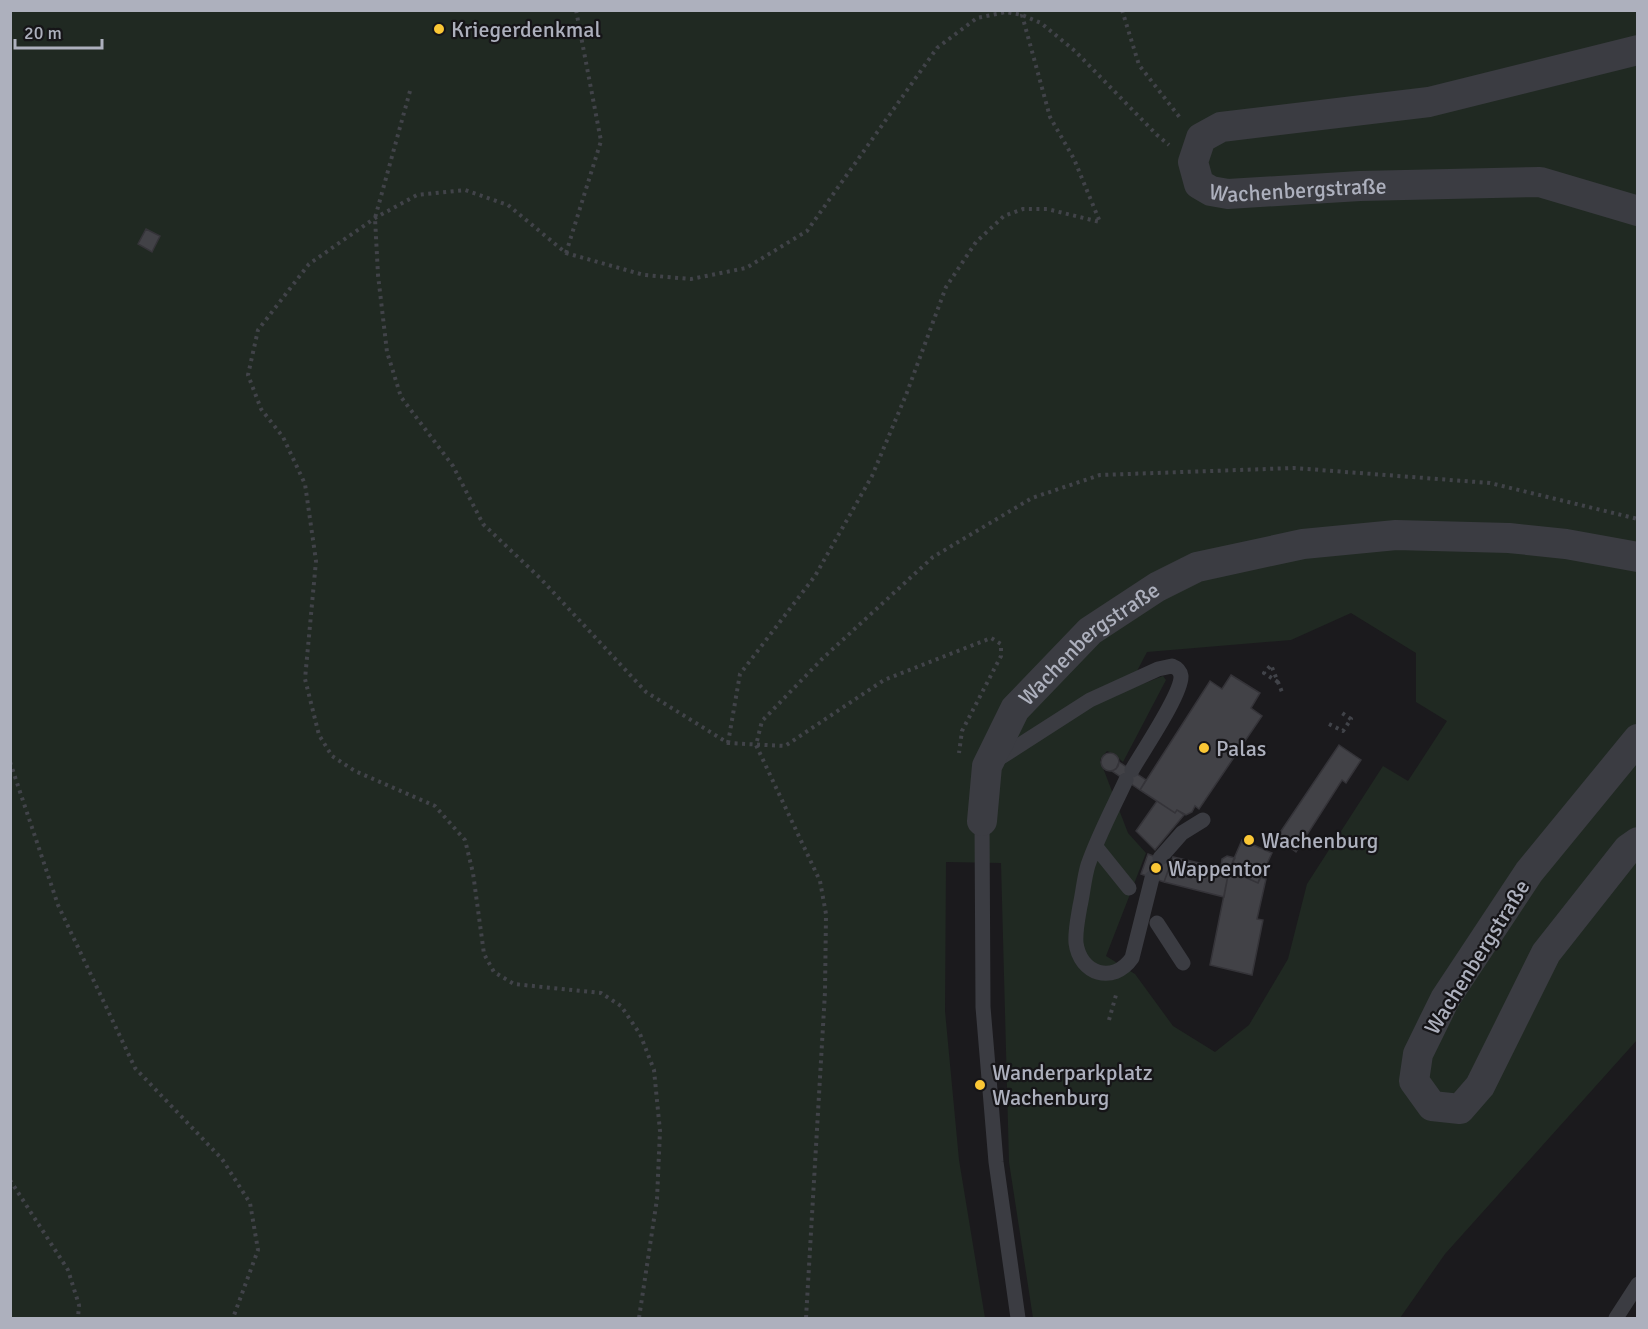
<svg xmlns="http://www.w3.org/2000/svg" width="1648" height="1329" viewBox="0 0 1648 1329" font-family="Signika,sans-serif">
<rect width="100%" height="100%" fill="#1b1a1d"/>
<path fill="#202922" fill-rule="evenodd" d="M10 11H1637V1040L1445 1254 1400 1318H1033L1009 1162 1001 863 946 862 945 1011 959 1160 985 1318H11ZM1351 613 1416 653V702L1447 721 1408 781 1383 766 1307 884 1288 959 1249 1025 1215 1052 1173 1026 1135 974 1106 956 1146 853 1128 833 1100 760 1107 751 1114 754 1123 762 1166 680 1163 676 1127 690 1147 652 1291 640Z"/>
<path fill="#424247" stroke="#353439" stroke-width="1.5" d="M146 229 160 236 152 252 138 244Z
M1231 675 1260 693 1251 708 1262 716 1199 809 1195 806 1192 812 1186 815 1177 810 1175 813 1140 790 1210 681 1222 689Z
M1339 745 1361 760 1346 783 1342 780 1296 852 1292 849 1293 848 1277 837Z
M1101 762a9 9 0 1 1 18 0a9 9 0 1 1-18 0Z
M1119 762 1146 780 1140 790 1112 771 1116 769Z
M1157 801 1175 813 1177 810 1184 815 1155 850 1136 831Z
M1242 840 1272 853 1258 883 1229 870Z
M1148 854 1171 863 1164 882 1141 874Z
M1227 856 1235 858 1229 870 1224 897 1164 882 1173 857 1221 868 1222 859Z
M1229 870 1258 883 1260 877 1266 879 1257 919 1263 920 1252 975 1210 965Z"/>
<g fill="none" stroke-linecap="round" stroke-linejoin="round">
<path stroke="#414349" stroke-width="4" stroke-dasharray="3 4.5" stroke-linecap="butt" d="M1122 10 1139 65 1181 119
M410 91 375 218 378 275 387 352 401 397 453 466 483 524 540 578 646 692 728 743 785 746 884 680 991 638 1001 644V656L962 731 959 753
M566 253 601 141 576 10
M1278 682 1264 673 1271 665 1282 692
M1329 724 1343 731 1351 719 1342 713
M728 743 740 674 815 576 872 476 906 395 946 287 976 242 1004 216 1023 209H1047L1100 222 1074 159 1050 117 1022 15 1024 10
M10 762 58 905 135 1068 222 1159 250 1203 258 1250 233 1318
M1109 1020 1116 995
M10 1180 68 1270 79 1305 78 1318
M639 1318 657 1199 660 1131 654 1070 640 1034 621 1006 601 993 514 984 494 972 484 954 473 873 465 840 435 806 355 771 332 756 319 735 305 679 316 561 305 484 283 437 261 409 248 375 258 330 309 264 375 218 417 195 465 190 508 205 566 253 644 275 691 279 746 268 807 231 937 48 977 18 1006 12 1022 15 1041 23 1075 51 1157 135 1169 145
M806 1318 825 992 826 914 820 881 756 745 762 721 823 658 933 557 1032 498 1100 475 1294 468 1490 483 1638 519"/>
<path stroke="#3b3c42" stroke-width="15" d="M995 761 1090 700 1158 669 1172 666C1177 668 1180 670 1181 676 1182 694 1142 752 1132 770
M1126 780C1113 808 1098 836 1088 865 1084 878 1083 893 1080 906 1078 918 1075 931 1076 943 1080 974 1113 985 1132 958L1152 878
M982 821 983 1007 996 1162 1018 1318
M1096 847 1129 888
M1160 858 1182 833 1203 820
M1157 923 1183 963
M1616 1318 1638 1284"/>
<g stroke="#3b3c42" stroke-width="30">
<path id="s1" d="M1638 50 1429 102 1221 127 1201 138 1193 162 1199 184 1211 191 1228 194 1360 186 1540 182 1638 211"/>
<path d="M1638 739 1529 872 1445 999 1418 1054 1414 1081 1432 1106 1460 1109 1480 1086 1546 953 1628 849 1638 842"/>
<path id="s2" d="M982 821 987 766 1015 709 1090 631 1157 587 1197 567 1303 544 1396 535 1509 538 1566 544 1638 557"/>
</g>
</g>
<g fill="#fbc735" stroke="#161518" stroke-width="2">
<circle cx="439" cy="29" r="6"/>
<circle cx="1204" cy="748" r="6"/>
<circle cx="1249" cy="840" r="6"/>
<circle cx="1156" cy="868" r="6"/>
<circle cx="980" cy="1085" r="6"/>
</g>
<g text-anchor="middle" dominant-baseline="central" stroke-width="4.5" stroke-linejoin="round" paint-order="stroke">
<g font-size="22" fill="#adb0bd" stroke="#161518" text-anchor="start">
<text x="451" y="29">Kriegerdenkmal</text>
<text x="1216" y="748">Palas</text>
<text x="1261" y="840">Wachenburg</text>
<text x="1168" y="868">Wappentor</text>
<text x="992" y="1072">Wanderparkplatz<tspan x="992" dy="25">Wachenburg</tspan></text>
</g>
<g font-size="22" fill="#adb0bd" stroke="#161518">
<text stroke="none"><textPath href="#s1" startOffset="597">Wachenbergstraße</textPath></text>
<text stroke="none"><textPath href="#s2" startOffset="218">Wachenbergstraße</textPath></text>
<text transform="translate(1477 957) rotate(-58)">Wachenbergstraße</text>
</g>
</g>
<rect width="1648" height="1329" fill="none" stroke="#adb0bd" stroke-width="24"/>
<path d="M15 39v9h87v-9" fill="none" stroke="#adb0bd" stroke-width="3"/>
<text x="24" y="39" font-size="18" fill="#adb0bd" stroke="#161518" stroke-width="4.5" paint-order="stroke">20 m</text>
</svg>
